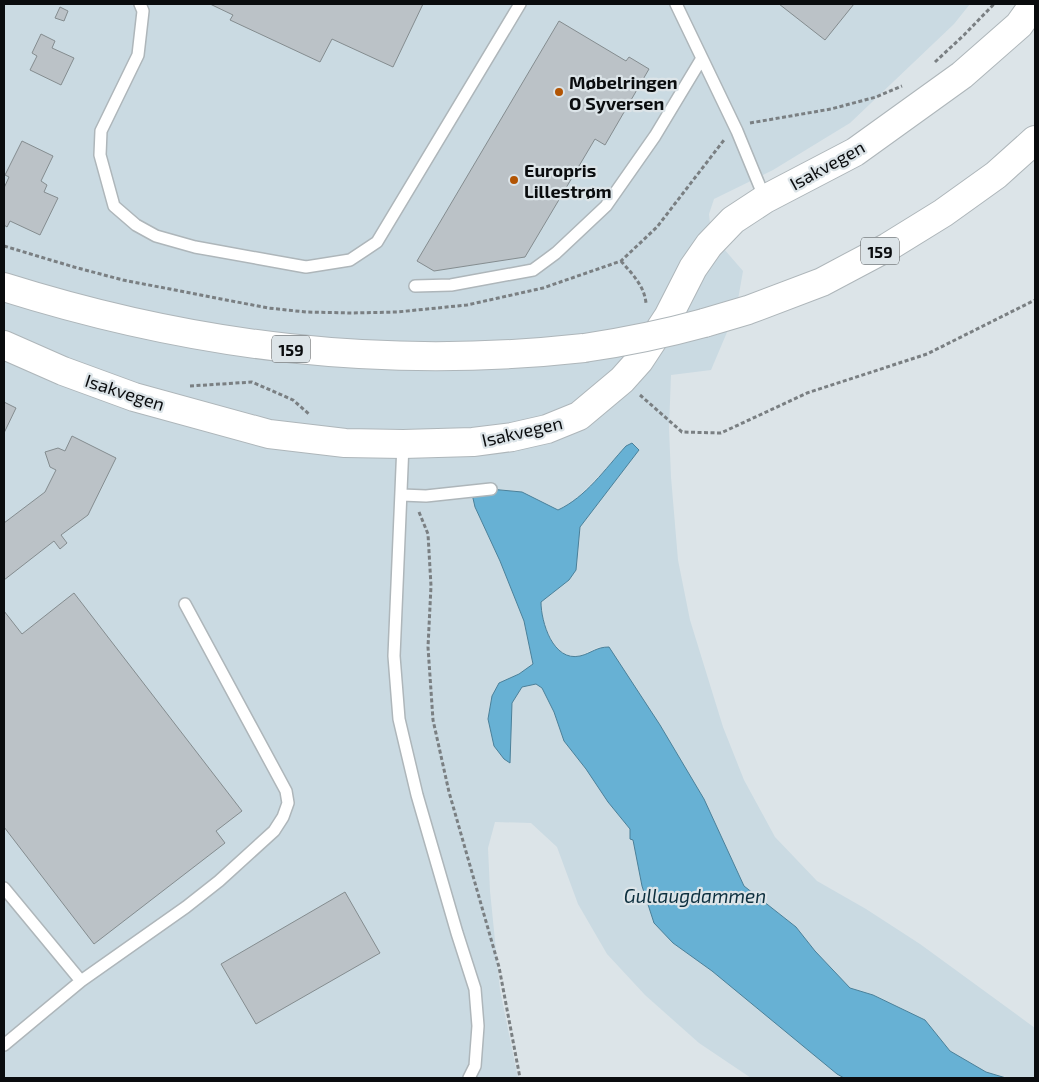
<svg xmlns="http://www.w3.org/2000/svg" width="1039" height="1082" viewBox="0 0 1039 1082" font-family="'Exo 2',sans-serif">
<rect width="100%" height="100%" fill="#dce4e8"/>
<path fill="#cadae2" d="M4 4H970L954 24 850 123 773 170 714 199 709 214 711 234 743 271 736 311 711 370 671 375 669 428 671 477 678 560 690 620 723 727 744 780 775 837 817 881 866 909 920 944 1035 1028V1078H1006L986 1072 950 1051 925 1020 873 995 850 988 815 951 796 927 744 886 704 799 660 725 599 647 579 656H566L557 649 544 625 541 602 568 580 575 570 580 527 639 450 632 443 571 504 558 510 548 506 472 494 475 507 500 561 524 621 533 664 519 674 499 683 492 696 488 719 504 759 510 763 512 703 522 687 536 684 542 688 554 712 564 741 586 769 608 802 630 829V839L633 840 642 886 673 943 712 971 844 1078H751L699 1043 645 995 607 954 578 904 557 847 531 823 495 822 488 848 490 891 500 990 518 1078H4Z"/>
<path fill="#67b1d4" stroke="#4b8099" d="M632 443 639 450 580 527 576 570 569 580 541 602C541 622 553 662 580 656 592 653 596 647 609 647L660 725 704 799 744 886 796 927 815 951 850 988 873 995 925 1020 950 1051 986 1072 1006 1078H844L837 1074 712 971 673 943 654 923 642 886 633 840 630 839V829L608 802 586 769 564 741 554 712 542 688 536 684 522 687 512 703 510 763 504 759 494 746 488 719 492 696 499 683 519 674 533 664 524 621 500 561 475 507 472 494 479 488 522 492 558 510C586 497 605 469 626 446Z"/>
<path fill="#bbc2c7" stroke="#848c8f" d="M210 4H423L393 67 332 39 320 62 230 20 233 15Z
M779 4H854L825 40Z
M60 7 68 11 64 21 55 18Z
M559 21 626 61 629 57 649 69 605 145 595 139 525 257 434 271 417 261Z
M41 34 55 41 52 48 74 58 61 85 30 70 37 56 32 53Z
M22 141 53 156 41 181 47 185 44 192 58 198 40 235 10 221 7 227 4 225V188L9 177 5 175Z
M4 402 16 408 4 433Z
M72 436 116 458 88 515 61 535 67 543 60 549 54 541 4 580V523L45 492 56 470 50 467 45 452 58 448 65 451Z
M74 593 242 811 216 831 225 843 94 944 4 827V611L22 634Z
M345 892 380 953 256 1024 221 964Z"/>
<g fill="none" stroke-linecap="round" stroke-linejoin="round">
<g stroke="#aeb6ba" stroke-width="14">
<path id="lane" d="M140 4 143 11 138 55 101 131 100 155 114 206 136 225 156 236 195 247 306 267 350 260 377 242 520 4
M676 4 737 131 765 199
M415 286 451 285 533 270 556 253 606 206 655 136 702 58
M403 444 394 656 399 719 417 795 457 933 475 989 478 1026 475 1066 469 1078
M402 495 426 496 491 489
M4 888 81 981
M4 1045 81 981 186 907 219 881 274 831 283 817 288 803 286 791 185 604"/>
</g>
<g stroke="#aeb6ba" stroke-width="30">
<path id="secondary" d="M4 345 63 371 134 397 269 434 345 443 403 444 473 442 512 437 547 429 579 416 622 380 639 361 668 317 693 268 709 245 733 220 765 199 855 152 962 75 1019 25 1034 4"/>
</g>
<g stroke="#aeb6ba" stroke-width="30">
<path id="highway" d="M4 287C195 347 384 370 584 348
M704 323 748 310 822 282 888 247 943 213 996 175 1035 140"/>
</g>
<path stroke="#7a7f82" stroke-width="3" stroke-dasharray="4 2.5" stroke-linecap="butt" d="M935 62 964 35 994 4
M750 123 831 109 876 97 902 86
M4 246 74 267 123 280 268 308 306 312 352 313 397 312 467 305 543 288 621 261 657 227 724 140
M621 261C632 274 644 285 646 303
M190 386 252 382 293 400 309 414
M640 395 682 432 721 433 807 393 927 354 1035 300
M419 512 428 534 431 586 428 647 433 720 449 792 499 967 520 1078"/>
<use href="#lane" stroke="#fff" stroke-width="11"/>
<use href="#secondary" stroke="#fff" stroke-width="28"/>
<use href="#highway" stroke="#fff" stroke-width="28"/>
<g stroke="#aeb6ba" stroke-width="30" stroke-linecap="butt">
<path id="highway-bridge" d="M584 348C625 342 664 334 704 323"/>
</g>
<use href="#highway-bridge" stroke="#fff" stroke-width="28"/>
</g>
<g fill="#b25403" stroke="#dce4e8" stroke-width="2">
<circle cx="559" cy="92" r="5"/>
<circle cx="514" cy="180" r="5"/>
</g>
<g text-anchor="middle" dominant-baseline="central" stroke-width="4.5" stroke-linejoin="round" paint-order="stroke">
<g fill="#dce4e8" stroke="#494d4f" stroke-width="1">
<rect x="861" y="237.5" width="38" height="27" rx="4"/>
<rect x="272" y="335.5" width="38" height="27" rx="4"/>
</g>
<g font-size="16" font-weight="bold" fill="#0a0c0e">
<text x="880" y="251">159</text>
<text x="291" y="349">159</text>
</g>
<g font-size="18" font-weight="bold" fill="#0a0c0e" stroke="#dce4e8" text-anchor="start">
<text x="569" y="82">Møbelringen<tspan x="569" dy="21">O Syversen</tspan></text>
<text x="524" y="170">Europris<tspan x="524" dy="21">Lillestrøm</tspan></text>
</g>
<g font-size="18" fill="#0a0c0e" stroke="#dce4e8">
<text transform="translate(827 165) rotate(-29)">Isakvegen</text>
<text transform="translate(125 392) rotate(18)">Isakvegen</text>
<text transform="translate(522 431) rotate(-13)">Isakvegen</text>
</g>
<g font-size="19" font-style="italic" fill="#0d2f3e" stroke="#dce4e8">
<text x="695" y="895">Gullaugdammen</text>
</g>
</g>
<rect width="1039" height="1082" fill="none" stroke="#0a0c0e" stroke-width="10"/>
</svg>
